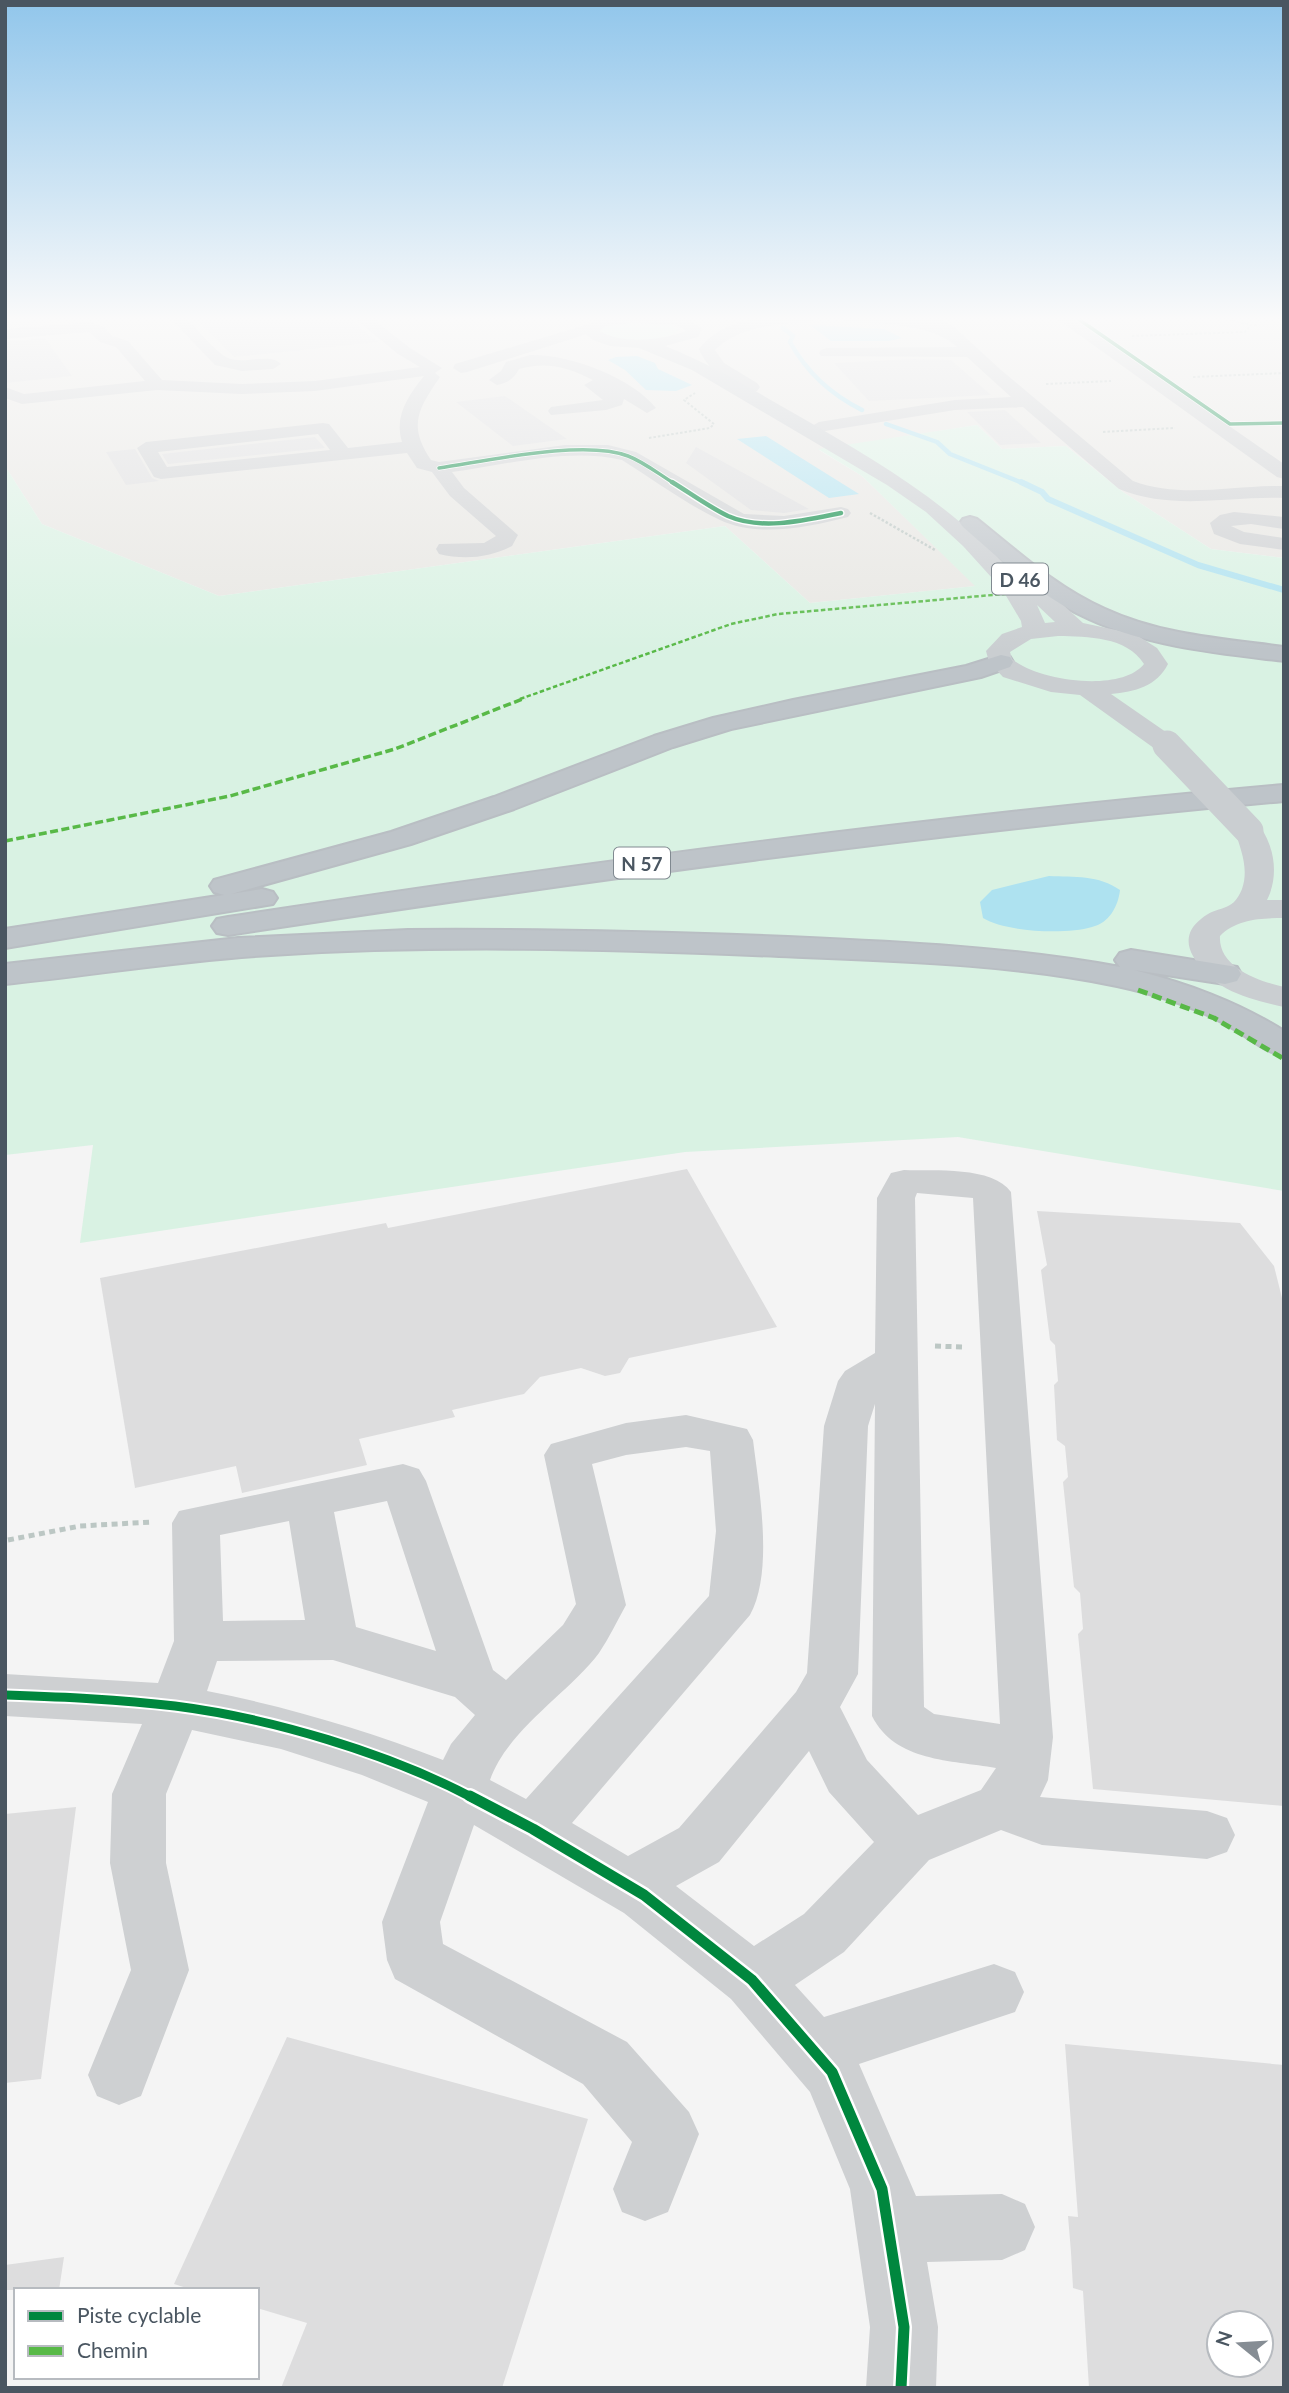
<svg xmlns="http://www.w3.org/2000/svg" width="1289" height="2393" viewBox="0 0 1289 2393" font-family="Lato,sans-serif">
<rect width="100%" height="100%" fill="#f4f4f4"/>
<path fill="#e8e7e3" d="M68 316H1284V558L1211 549 1123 492 1066 446 1002 449 977 425 819 450 862 476 976 586 810 603 725 526 219 596 42 524 5 466V323Z"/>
<path fill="#d9f2e3" d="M616 322 672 325 678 331C660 343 616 345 599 330Z
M977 425 1002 449 1066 446 1123 492 1211 549 1284 558V1191L958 1137 685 1152 80 1243 93 1145 5 1155V466L42 524 219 596 725 526 810 603 975 586 862 476 818 449Z"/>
<path fill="#aee2f0" d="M810 325 884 329 902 338 889 341H831Z
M637 356 655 363 658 369 692 385 676 391 646 390 625 370 608 360 616 357Z
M766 436 859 494 829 498 737 439Z
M1049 876C1074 877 1099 875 1120 890 1118 907 1109 923 1092 927 1065 935 1006 932 983 918L980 902 992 890Z"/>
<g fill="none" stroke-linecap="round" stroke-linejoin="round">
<path stroke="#aee2f0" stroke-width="4.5" d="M783 328 793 336 790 342C807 373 830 394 862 410
M886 424 937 442 950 454 1025 484"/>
<path stroke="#aee2f0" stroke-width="6" d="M1021 482 1042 492 1048 499 1198 565 1284 590"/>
</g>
<path fill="#ddddde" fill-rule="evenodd" d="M193 316H345L378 342 234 357Z
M45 338 72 376 5 383V342Z
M914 359 951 360 991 395 869 401 834 363Z
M505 396 567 439 513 446 456 402Z
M1005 410 1041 443 1000 445 967 412Z
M315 437 325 448 168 464 162 454Z
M696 447 809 509 784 513 751 510 686 463Z
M135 449 152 478 159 481 126 485 106 452Z
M687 1169 777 1327 629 1358 620 1373 605 1376 581 1368 540 1377 524 1394 452 1410 455 1417 359 1439 367 1465 242 1493 236 1466 135 1488 100 1278 386 1223 388 1228Z
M1037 1211 1240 1223 1274 1266 1284 1306V1806L1093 1789 1078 1634 1083 1629 1080 1593 1074 1587 1063 1482 1068 1477 1065 1446 1057 1440 1054 1385 1058 1381 1055 1345 1050 1340 1041 1270 1047 1265Z
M76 1807 41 2079 5 2083V1814Z
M287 2037 588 2119 502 2388H281L307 2323 257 2308V2290H193L174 2284Z
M1065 2044 1284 2065V2388H1089L1083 2291 1073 2288 1071 2252 1068 2216 1078 2217ZM1219 2323H1261V2365H1219Z
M64 2257 59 2290H5V2265Z"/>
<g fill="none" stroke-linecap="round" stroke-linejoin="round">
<g stroke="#b9bec3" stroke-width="4">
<path id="highway" d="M970 517 977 519C1017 551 1057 588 1105 609 1161 635 1224 639 1284 647V661C1218 653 1150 647 1089 619 1042 598 1002 561 963 527L960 523 963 519Z
M1001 655 1010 657 1013 662 1010 667 981 677 731 729 673 747 514 809 411 844 231 894 262 889 273 892 277 898 273 904 5 948V929L224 895 214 892 210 886 214 880 391 832 494 797 654 736 713 718 793 700 966 666Z
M1284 785V801C930 833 579 881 228 935L217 933 212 926 217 919 228 917C579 863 930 816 1284 785Z
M408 930C535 929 662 932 788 937 900 942 1010 947 1120 967L1115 960 1120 953 1131 950 1237 967 1241 974 1237 981 1225 984 1134 970C1188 984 1236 1001 1284 1031V1056C1262 1051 1246 1035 1227 1025 1194 1006 1154 994 1117 986 1006 963 892 961 779 956 610 949 440 944 271 955 182 960 94 975 5 984V964L238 938Z"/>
</g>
<path stroke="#bcc7c4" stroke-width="2" stroke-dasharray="2.5 2" stroke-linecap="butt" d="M1215 316 1250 325
M1132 336 1245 332 1250 325H1259
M1193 377 1284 373
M1046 384 1111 381
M1260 423 1284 422
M1103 432 1175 428
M649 438 710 428 714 424 684 400 695 393"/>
<path stroke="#bcc7c4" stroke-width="2.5" stroke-dasharray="2.5 2" stroke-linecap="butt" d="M870 513 935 550"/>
<path stroke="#bcc7c4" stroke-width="5" stroke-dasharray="6 4.5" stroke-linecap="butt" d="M935 1346 962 1347
M8 1540 80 1526 153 1522"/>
<path fill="#ced0d2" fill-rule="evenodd" d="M168 316H184C195 326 216 353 228 358 244 365 270 352 281 364L273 369 242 371 215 365Z
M352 316H369L410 348 442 368 435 373 440 377C419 408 407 425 431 460L439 462 565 445H608L636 452 744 514 784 516 841 507 848 509 851 513 848 517C809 527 758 538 720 520 686 504 654 480 622 460 569 447 506 465 452 472L464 488 518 535 512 546C489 558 464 560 439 554L436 549 439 544 484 543 496 536 450 496 432 472 417 468 407 453 161 479 154 477 137 448 146 442 323 423 329 424 348 448 402 442C394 416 408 396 424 376L315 391 242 394 157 390 22 404 5 398V387L24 394 145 381 116 347 100 342 89 332 5 339V329L91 322 104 327 112 336 128 341 162 380 242 384 315 381 420 367 398 354ZM318 434 330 450 167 467 158 452Z
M816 316 814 320 809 322C776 325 741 325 715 350L724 363 757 383 760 387 757 391C737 396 705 367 699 349 726 314 776 316 816 316Z
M837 316H888L923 320V316H936L953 326 1001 370 1133 481C1181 499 1234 485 1284 486V498C1228 496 1173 511 1119 489L1023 407 955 410 819 432 813 431 810 427 819 422 955 400 1011 397 967 357 821 356 819 353 821 350 827 348 957 347C932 323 878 324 845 321Z
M1053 316H1071L1284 464V479L1277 477Z
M592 323 597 325 600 328 597 331 467 372 461 373 453 368 455 364Z
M530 355C569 354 631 377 656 408L647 413 624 399 622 405 606 410 551 415 548 411 551 407 603 400 584 385 593 380C568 367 546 361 519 369 514 379 507 383 497 385L489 380 501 371 506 362Z
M1234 512 1284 517V529L1251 524 1231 526 1244 532 1284 538V550L1240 544 1214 534 1210 523 1220 515Z
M904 1170C934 1171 993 1166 1011 1192L1053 1737 1048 1780 1040 1797 1207 1811 1227 1818 1235 1835 1227 1852 1207 1859 1042 1845 1001 1830 929 1860 844 1952 795 1985 824 2017 994 1964 1015 1972 1024 1992 1015 2012 859 2064 916 2196 1002 2194 1025 2204 1035 2227 1025 2250 1002 2260 927 2262 938 2327 936 2388H866L870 2327 850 2189 810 2092 731 1999 624 1913 474 1825 440 1922 443 1944 627 2042 689 2112 699 2134 668 2212 645 2221 622 2212 613 2189 632 2142 583 2084 395 1979 387 1960 382 1922 428 1802 362 1775 281 1749 192 1730 166 1794V1863L189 1970 141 2096 119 2105 97 2096 88 2075 131 1970 110 1863 112 1794 142 1724 5 1716V1674L158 1683 174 1641 172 1523 179 1511 403 1464 419 1469 426 1481 493 1670 506 1680 563 1625 576 1604 544 1455 551 1444 626 1423 686 1415 747 1429 753 1440C759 1489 774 1572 750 1615L572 1823 628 1856 679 1828 796 1692 807 1673 824 1426 838 1381 845 1371 875 1353 877 1198 891 1173ZM917 1193 973 1198 1000 1724 934 1714 924 1707 915 1198ZM875 1404 872 1716C895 1762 951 1760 996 1768L981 1790 918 1815 867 1760 840 1707 858 1674 868 1426ZM686 1447 710 1451 716 1531 709 1596 526 1799 490 1780C508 1729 568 1694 599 1653 609 1638 617 1621 626 1605L592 1464 626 1455ZM387 1501 436 1651 356 1627 334 1512ZM289 1521 305 1620 223 1621 220 1535ZM333 1660 455 1697 475 1715 451 1744 443 1760C366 1730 288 1707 207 1691L217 1661ZM809 1751 829 1792 874 1842 804 1914 754 1946 676 1886 719 1862Z"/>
<path fill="#caced1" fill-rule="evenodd" d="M613 316C640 316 682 307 702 329L698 337 665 346C711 364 753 390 797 415 877 461 953 505 1014 575H1030L1083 623 1135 634 1157 648 1168 664C1157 686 1135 692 1111 694L1176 739 1180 745 1176 751 1167 753 1158 751 1080 695 1051 692 1003 677 989 662 986 651 1002 634 1022 627 1021 621 1002 589 963 546 926 512 887 485 692 370 639 348 610 346 593 340 582 331 596 319ZM633 323 677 325 686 331C663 340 622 345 600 331L605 326ZM1037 605 1055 622 1045 623ZM1058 636C1088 637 1126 636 1144 664 1121 693 1038 681 1012 659L1010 652 1031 639Z
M1249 822 1259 825C1275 847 1279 876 1267 900H1284V918C1262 918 1236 919 1220 936 1218 967 1258 981 1284 987V1007C1250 999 1210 990 1193 956 1185 942 1188 929 1201 919 1218 904 1232 914 1242 889 1249 869 1241 850 1235 831L1239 825Z"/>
<use href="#highway" fill="#bec4c9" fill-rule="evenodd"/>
<path stroke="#caced1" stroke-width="29" d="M1167 745 1249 831"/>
<path stroke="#58b947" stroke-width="2.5" stroke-dasharray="4.5 2.5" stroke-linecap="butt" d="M520 699 731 624 778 614 1015 593"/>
<path stroke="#58b947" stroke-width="3.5" stroke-dasharray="8 3.5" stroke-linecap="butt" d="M5 841 230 796 395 749 525 698"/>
<path stroke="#58b947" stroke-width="5" stroke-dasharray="10 5" stroke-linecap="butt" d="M1138 990 1214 1018 1284 1059"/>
<g stroke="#fff" stroke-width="5">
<path id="cycleway-far3" d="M1074 316 1230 424 1284 423
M439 468C487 461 584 439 628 456 644 462 660 475 675 484"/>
</g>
<g stroke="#fff" stroke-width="7">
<path id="cycleway-far2" d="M672 482C690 493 709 507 728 516 762 531 806 520 841 513"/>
</g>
<g stroke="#fff" stroke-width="13">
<path id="cycleway-far1" d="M5 1695C61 1697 118 1699 175 1706 270 1718 388 1753 473 1798"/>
</g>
<g stroke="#fff" stroke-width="16">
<path id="cycleway" d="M470 1796 533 1829 644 1895 752 1980 832 2072 882 2189 904 2327 901 2388"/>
</g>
<use href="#cycleway-far3" stroke="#00873e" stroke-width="3.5"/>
<use href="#cycleway-far2" stroke="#00873e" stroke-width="4.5"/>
<use href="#cycleway-far1" stroke="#00873e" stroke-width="9"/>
<use href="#cycleway" stroke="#00873e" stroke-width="11"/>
</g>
<linearGradient id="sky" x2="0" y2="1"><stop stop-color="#91c6eb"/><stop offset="0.49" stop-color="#fafafa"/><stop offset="1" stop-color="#fafafa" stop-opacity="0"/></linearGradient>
<rect width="1289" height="651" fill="url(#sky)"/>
<g text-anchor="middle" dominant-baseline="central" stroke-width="6" stroke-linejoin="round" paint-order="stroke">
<g fill="#fff" stroke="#808990" stroke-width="2">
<rect x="992" y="563.5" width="56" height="31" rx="5"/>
<rect x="614" y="847.5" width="56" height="31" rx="5"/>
</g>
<g font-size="19" font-weight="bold" fill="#4a5661">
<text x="1020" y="579">D 46</text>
<text x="642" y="863">N 57</text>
</g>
</g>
<rect width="1289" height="2393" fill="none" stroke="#4a5661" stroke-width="14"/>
<rect x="14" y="2288" width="245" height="91" fill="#ffffff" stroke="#b7bbc0" stroke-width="2"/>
<rect x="28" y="2311" width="35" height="10" fill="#00873e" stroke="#b7bbc0" stroke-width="2"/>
<text x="77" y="2323" font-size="21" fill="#4a5661">Piste cyclable</text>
<rect x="28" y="2346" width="35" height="10" fill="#58b947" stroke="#b7bbc0" stroke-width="2"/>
<text x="77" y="2358" font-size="21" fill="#4a5661">Chemin</text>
<g transform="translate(1240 2344) rotate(288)"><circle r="33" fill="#ffffff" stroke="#b7bbc0" stroke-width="2"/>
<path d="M0-5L12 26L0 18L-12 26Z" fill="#868d94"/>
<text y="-10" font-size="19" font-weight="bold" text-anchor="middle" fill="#4a5661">N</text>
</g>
</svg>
